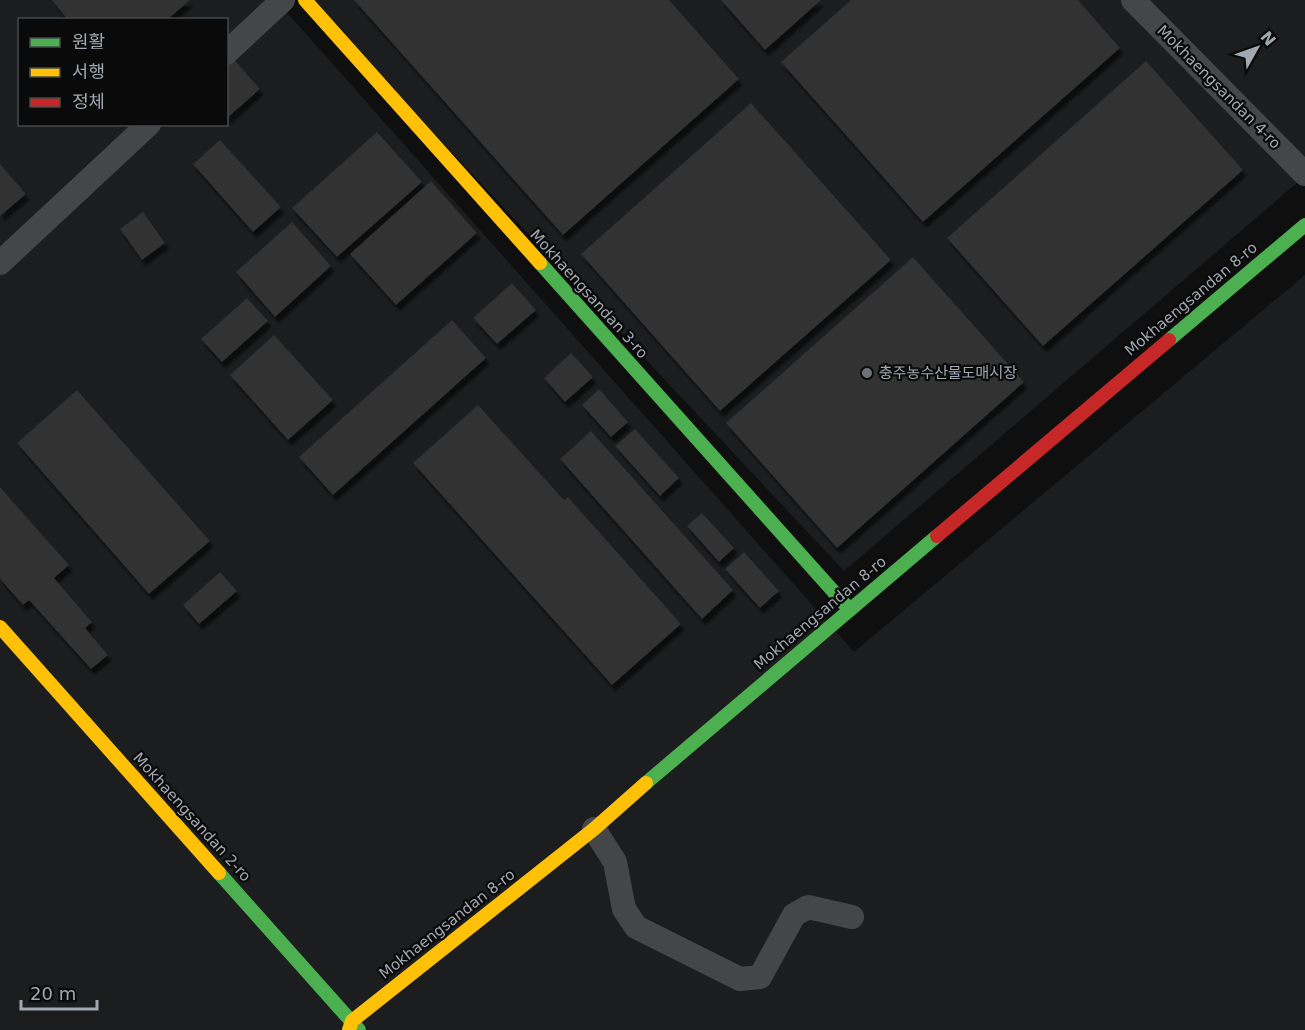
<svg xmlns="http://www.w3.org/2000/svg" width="1305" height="1030" viewBox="0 0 1305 1030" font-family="'DejaVu Sans','Noto Sans KR',sans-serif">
<defs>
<filter id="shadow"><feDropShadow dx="3.5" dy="6" stdDeviation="1.5" flood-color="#0009"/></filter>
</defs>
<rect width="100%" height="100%" fill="#0f0f10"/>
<path fill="#1c1d1e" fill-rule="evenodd" d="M0 0H276L854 652 1305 275V1030H0ZM20 20H226V124H20Z
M311 0H1305V176L844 571 310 1Z"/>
<path fill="#303032" filter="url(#shadow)" d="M52 0H190L167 20H68Z
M354 0H669L739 79 563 235Z
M721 0H821L765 50Z
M851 0H1078L1120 48 923 222 781 62Z
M231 56 260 89 226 119V60Z
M1146 61 1243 170 1043 346 947 238Z
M751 103 891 260 720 411 581 254Z
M377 132 422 182 337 257 292 208Z
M220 140 281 207 253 232 193 164Z
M0 164 26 194 0 216Z
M431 181 477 233 396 305 350 254Z
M143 212 165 243 142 260 120 229Z
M292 222 331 266 275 317 236 272Z
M913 257 1024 382 837 548 726 423Z
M512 283 536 310 497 344 473 318Z
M247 298 268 321 222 362 201 339Z
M452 320 486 358 333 495 299 457Z
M274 335 333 400 288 440 230 375Z
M571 353 593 377 565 402 544 378Z
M599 389 628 422 611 437 582 405Z
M77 390 210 541 149 594 17 443Z
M478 405 564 500 568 497 681 624 612 685 413 463Z
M635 429 679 478 660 496 615 446Z
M591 431 733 590 702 619 560 459Z
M0 487 69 565 54 578 92 622 85 628 108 655 91 669 29 600 23 605 0 579Z
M702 513 734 548 719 562 687 526Z
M744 552 779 591 760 608 725 569Z
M220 572 237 591 199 624 183 605Z"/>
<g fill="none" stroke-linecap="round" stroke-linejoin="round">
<path stroke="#444648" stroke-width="24" d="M1133 0 1305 174
M226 53 283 0
M0 263 149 124
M594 829 615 862 624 909 636 927 740 979 760 977 794 915 808 907 852 917"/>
<path stroke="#4caf50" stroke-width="14" d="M540 263 850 610
M1169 340 1305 225
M646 783 937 536
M219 873 359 1030"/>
<path stroke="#ffc107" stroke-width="14" d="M305 0 540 263
M0 627 219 873
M349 1030 352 1021 594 829 646 783"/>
<path stroke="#c62828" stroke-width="14" d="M937 536 1169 340"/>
</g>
<circle fill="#6e7279" stroke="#0a0a0b" stroke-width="2" cx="867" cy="373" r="6"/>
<g text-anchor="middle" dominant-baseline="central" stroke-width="4.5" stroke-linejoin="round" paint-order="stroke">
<g font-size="15" fill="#a1a8b1" stroke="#0a0a0b">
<text transform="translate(1219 87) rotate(45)">Mokhaengsandan 4-ro</text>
<text transform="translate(589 294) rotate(48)">Mokhaengsandan 3-ro</text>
<text transform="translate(1191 299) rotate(-40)">Mokhaengsandan 8-ro</text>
<text transform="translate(820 613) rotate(-40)">Mokhaengsandan 8-ro</text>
<text transform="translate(192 817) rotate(48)">Mokhaengsandan 2-ro</text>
<text transform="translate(447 924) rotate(-38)">Mokhaengsandan 8-ro</text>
</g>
<g font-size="15" fill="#a1a8b1" stroke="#0a0a0b" text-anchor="start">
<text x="879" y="373">충주농수산물도매시장</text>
</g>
</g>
<rect x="18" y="18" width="210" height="108" fill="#0a0a0b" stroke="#46494d" stroke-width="1.5"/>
<rect x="30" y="38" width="30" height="9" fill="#4caf50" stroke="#46494d" stroke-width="1.5"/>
<text x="72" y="48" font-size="18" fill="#a1a8b1">원활</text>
<rect x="30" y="68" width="30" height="9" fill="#ffc107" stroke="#46494d" stroke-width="1.5"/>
<text x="72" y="78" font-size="18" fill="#a1a8b1">서행</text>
<rect x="30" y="98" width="30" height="9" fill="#c62828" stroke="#46494d" stroke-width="1.5"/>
<text x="72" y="108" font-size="18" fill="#a1a8b1">정체</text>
<g transform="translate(1257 48) rotate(50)" stroke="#0a0a0b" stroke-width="4.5" paint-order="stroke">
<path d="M0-4.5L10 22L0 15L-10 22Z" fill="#a1a8b1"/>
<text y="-9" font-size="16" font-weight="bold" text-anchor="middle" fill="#a1a8b1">N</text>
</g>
<path d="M21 1000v9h76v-9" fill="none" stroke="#a1a8b1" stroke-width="3"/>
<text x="30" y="1000" font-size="18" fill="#a1a8b1" stroke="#0a0a0b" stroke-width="4.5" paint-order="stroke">20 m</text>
</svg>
